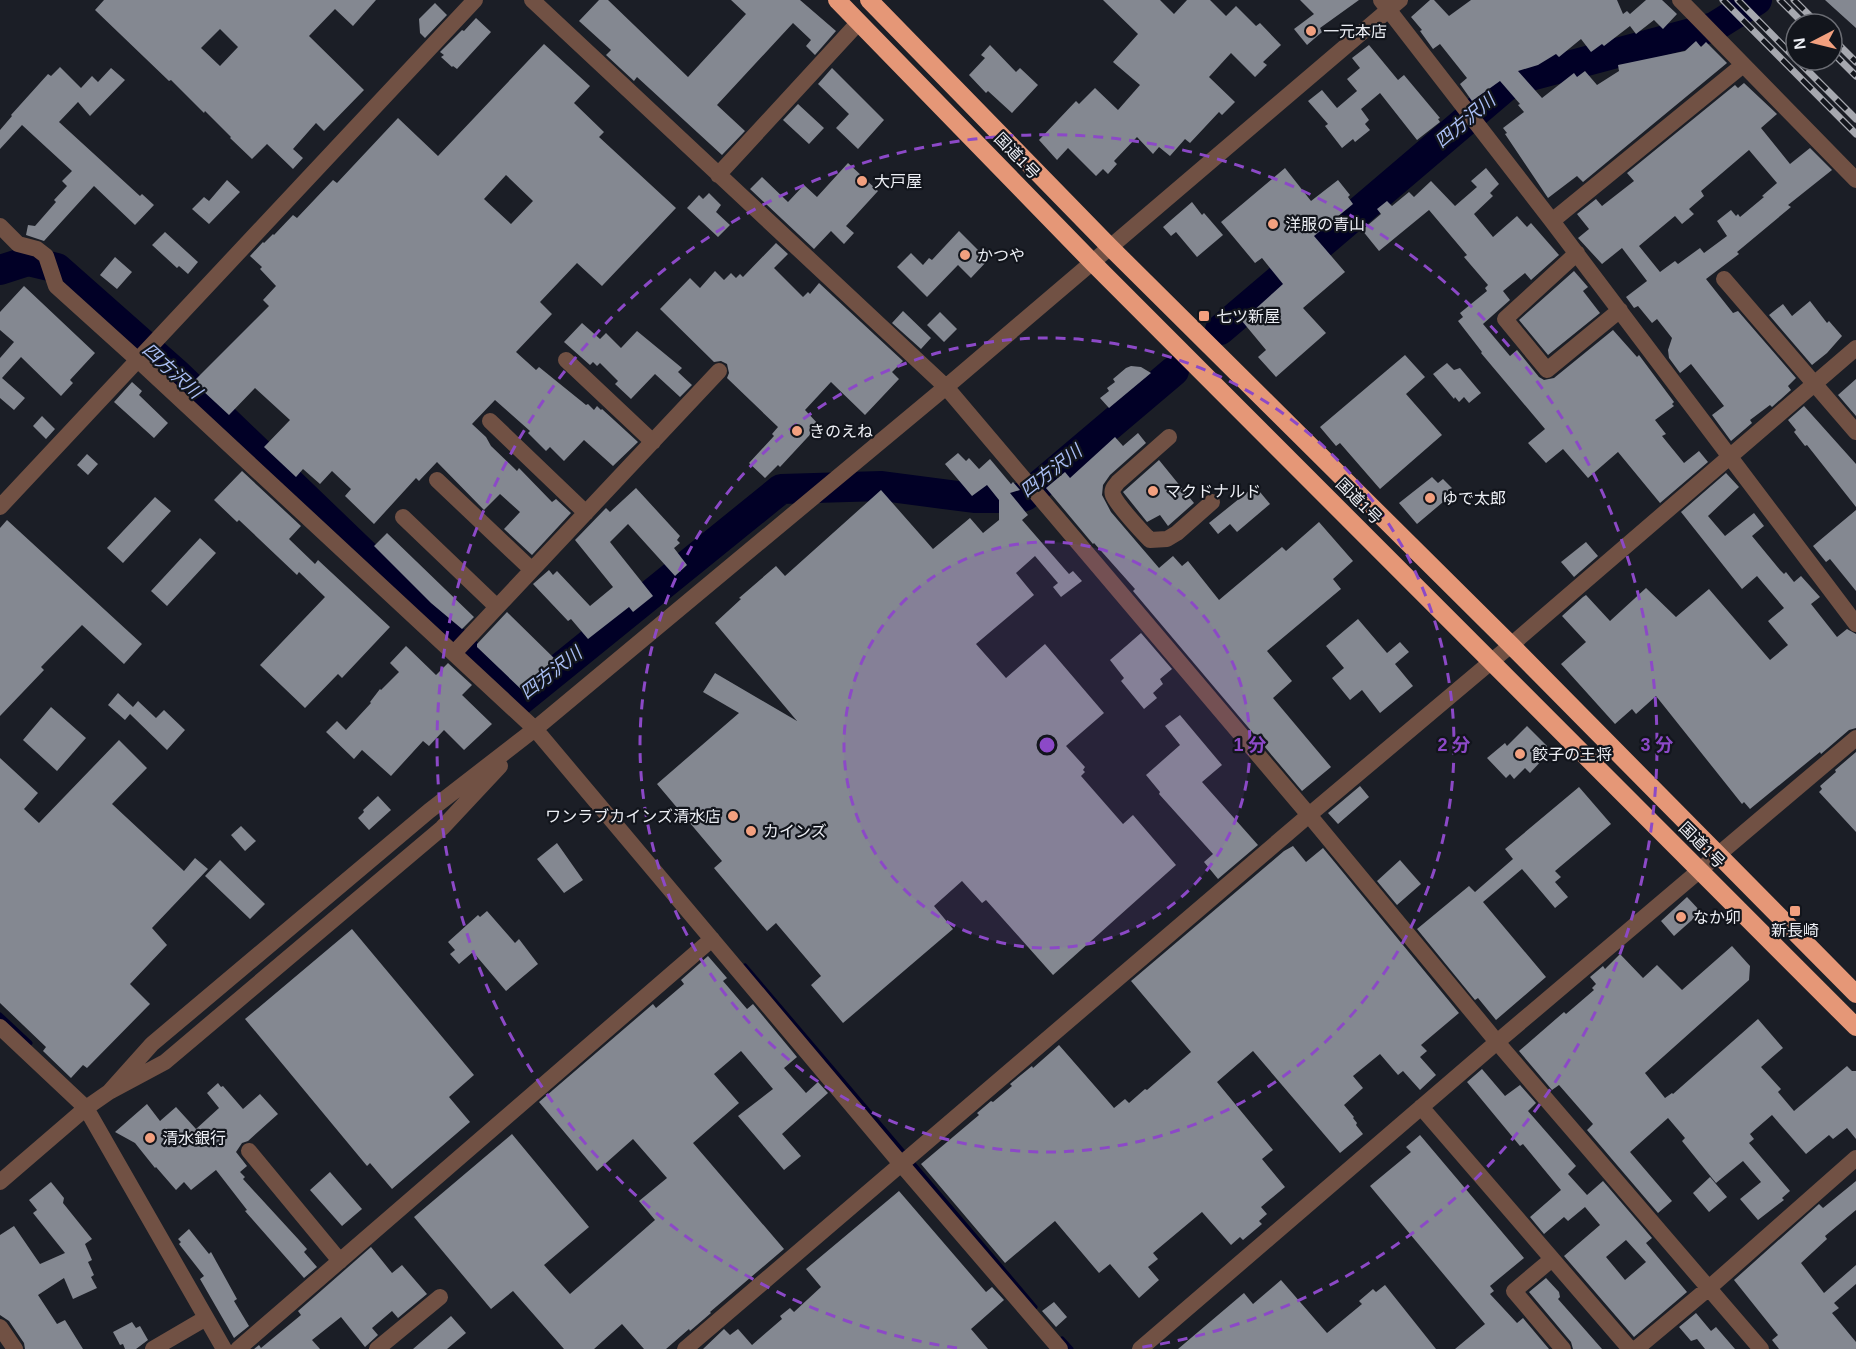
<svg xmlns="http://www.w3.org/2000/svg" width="1856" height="1349" viewBox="0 0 1856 1349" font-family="Arial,'Noto Sans JP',sans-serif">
<rect width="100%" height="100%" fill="#1b1e26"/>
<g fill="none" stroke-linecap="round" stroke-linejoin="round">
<path stroke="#010026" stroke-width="5" d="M745 966 1035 1307
M0 1015 30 1043
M1062 1339 1071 1349"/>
<path stroke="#010026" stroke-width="30" d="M0 270 28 261 57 268 178 375 518 702 781 489 882 486 974 498H1019L1025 496 1037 487 1174 371
M1220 330 1504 88 1519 79 1714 27 1757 0"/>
</g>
<path fill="#848891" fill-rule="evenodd" d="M104 0H376L353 26 335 9 309 36 364 90 324 131 316 123 293 149 303 158 293 169 267 144 252 159 230 138 231 137 205 111 204 113 171 80 169 81 95 10ZM220 29 238 47 220 66 201 48Z
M599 0H608L688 77 746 14 731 0H800L836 31 815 55 806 46 811 40 793 23 717 105 745 131 722 155 637 77 634 81 606 55 611 50 579 21Z
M1103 0H1160L1174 14 1187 0H1210L1226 16 1236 6 1256 26 1260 23 1281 45 1263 62 1267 65 1255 77 1231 53 1209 77 1235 102 1222 115 1219 112 1190 143 1185 139 1170 156 1159 147 1153 154 1137 137 1114 161 1117 164 1108 174 1103 169 1096 176 1068 148 1057 160 1039 140 1076 101 1079 104 1095 88 1118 110 1140 85 1113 62 1138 34Z
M1300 0H1359L1320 28 1322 32 1307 45 1294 29 1314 14Z
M1430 0H1434L1449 16 1471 0H1617L1623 14 1627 11 1630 14 1646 0H1662L1677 14 1663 29 1654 20 1636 34 1630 26 1604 46 1602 44 1591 52 1581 39 1559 57 1556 54 1538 65 1518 71 1542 98 1574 73 1577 77 1585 71 1597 85 1619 71 1618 65 1685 51 1696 41 1701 47 1706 42 1727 63 1583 182 1577 176 1548 198 1505 134 1507 133 1503 128 1524 112 1518 105 1520 104 1500 81 1472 101 1460 84 1467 78 1440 44 1433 49 1420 31 1422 30 1411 17Z
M1825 0H1856V28Z
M435 3 447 15 425 38 420 33 419 19Z
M476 18 491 32 457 69 453 66 452 67 441 57 444 55 440 52 462 30 464 31Z
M544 44 590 86 574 103 604 132 599 137 676 208 602 286 577 263 540 302 552 314 516 352 536 370 539 367 586 405 588 404 594 410 597 406 601 410 602 409 638 442 613 466 584 440 564 461 550 447 546 451 528 433 530 431 495 400 472 424 486 437 491 446 517 471 519 468 552 502 556 499 571 513 532 555 504 529 520 512 500 494 484 510 437 462 419 481 416 478 374 524 345 496 351 489 332 471 320 484 303 469 296 477 264 447 290 420 255 388 229 415 202 390 203 388 195 380 269 306 263 300 276 286 260 269 262 267 250 256 263 242 264 243 273 234 274 235 293 215 297 218 333 180 337 183 398 118 438 156ZM506 175 533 201 511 224 484 199Z
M990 45 1016 72 1020 68 1038 85 1012 113 988 91 986 93 969 75 985 58 981 55Z
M1369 45 1398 80 1404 75 1440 118 1438 119 1440 122 1417 140 1380 93 1361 109 1369 120 1365 124 1370 130 1355 142 1353 139 1342 148 1325 126 1328 124 1308 101 1322 90 1337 108 1357 91 1347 79 1360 68 1352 58Z
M60 67 81 88 92 76 98 82 111 68 125 80 90 116 78 102 59 122 140 196 142 194 154 205 135 225 94 186 44 241 26 235 28 225 35 226 56 202 54 200 67 186 62 181 72 171 22 125 0 149V130L12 116 11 115 48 74 51 76Z
M832 68 884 120 858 149 836 128 849 114 818 84Z
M1744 83 1777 114 1761 128 1790 164 1810 148 1832 170 1788 205 1791 207 1737 252 1739 254 1706 279 1733 313 1738 311 1796 378 1788 386 1791 390 1772 407 1770 405 1750 420 1752 423 1731 441 1712 415 1724 406 1691 364 1680 373 1669 358 1668 350 1672 338 1657 319 1652 323 1638 306 1634 308 1626 297 1647 281 1622 248 1602 264 1578 238 1589 229 1577 214 1596 199 1602 206 1634 181 1627 173 1735 85 1738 88ZM1749 150 1777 183 1762 196 1764 197 1740 217 1738 214 1736 216 1731 210 1717 221 1727 236 1704 253 1700 248 1678 264 1675 261 1660 272 1639 246 1675 216 1682 224 1694 214 1689 209 1704 196 1701 191Z
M798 104 824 128 809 144 783 120Z
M848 163 878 191 846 226 854 233 844 244 831 231 814 249 750 189 762 177 788 202 804 185 817 197Z
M1285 168 1311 201 1338 180 1350 195 1348 197 1353 204 1314 236 1345 272 1303 308 1326 333 1276 377 1258 357 1266 350 1242 321 1283 284 1262 258 1255 263 1221 222Z
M1486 168 1499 184 1490 193 1493 196 1474 214 1493 237 1517 216 1527 227 1531 223 1559 255 1531 280 1525 273 1503 291 1510 300 1483 324 1510 356 1517 350 1539 377 1544 380 1554 378 1613 330 1637 357 1639 355 1674 402 1672 404 1674 406 1655 420 1666 434 1662 436 1684 463 1699 451 1708 462 1660 503 1618 452 1588 478 1563 449 1546 463 1528 443 1545 429 1481 353 1482 352 1458 321 1463 317 1460 313 1487 291 1485 288 1488 285 1464 257 1467 255 1429 210 1379 251 1362 230 1381 214 1377 209 1387 201 1392 206 1409 192 1414 197 1431 181 1455 206 1477 187 1471 181Z
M227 180 240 192 209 224 192 209 204 197 209 201Z
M709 193 721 205 716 212 730 225 718 237 687 208 699 195 703 199Z
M1192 202 1202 215 1204 213 1223 235 1197 257 1176 232 1171 236 1163 227Z
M959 231 988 260 971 278 958 265 927 297 897 267 911 253 923 265 929 258 932 260Z
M165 232 198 262 188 274 179 266 177 268 152 245Z
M776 243 788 254 774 268 803 297 808 292 810 294 819 283 903 361 892 372 899 379 865 415 831 382 805 410 819 425 780 467 778 465 765 478 749 463 774 436 772 434 778 427 727 378 729 373 727 364 721 361 714 362 660 309 690 278 700 288 715 271 724 280 731 273 736 278 740 274 743 277Z
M115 257 132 272 117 289 100 275Z
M1574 271 1588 287 1583 291 1600 313 1548 355 1519 320Z
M24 286 95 353 70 380 73 383 61 396 21 357 2 378 25 398 14 410 0 398V358L14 342 0 330V312Z
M1810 301 1827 323 1829 321 1842 336 1827 353 1812 365 1769 315 1783 304 1792 316Z
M903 311 931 338 921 349 892 323Z
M940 312 957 329 944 342 927 325Z
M582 323 600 339 606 333 621 348 637 331 682 368 678 372 692 385 680 397 655 374 631 399 615 384 618 381 600 363 597 366 593 362 590 365 564 342Z
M1405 355 1425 377 1406 394 1442 435 1380 489 1340 443 1336 446 1320 427Z
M1447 363 1454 370 1460 368 1481 393 1469 403 1464 397 1459 402 1455 397 1454 399 1433 374Z
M1131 366 1141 367 1151 373 1109 408 1100 398 1109 391 1107 388 1115 382 1113 379 1126 368Z
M1856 379V416L1838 395Z
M132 382 142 391 139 395 168 423 154 438 114 402Z
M1804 406 1856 464V507L1807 445 1805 446 1794 432 1796 430 1788 420Z
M42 416 55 429 46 439 33 426Z
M1138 433 1146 443 1110 475 1103 485 1102 495 1111 512 1159 568 1173 556 1182 566 1188 561 1219 600 1282 547 1286 551 1319 522 1353 561 1333 579 1341 589 1267 651 1292 681 1273 698 1331 767 1302 791 1133 591 1135 589 1094 543 1093 544 1046 488 1065 472 1070 478 1115 437 1123 446Z
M958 453 966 461 969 458 979 469 990 459 1011 484 1013 482 1020 490 1010 493 1028 515 1022 520 1069 574 1073 571 1082 581 1061 597 1053 587 1058 583 1035 556 1016 573 1034 595 976 644 1006 678 1045 644 1104 713 1066 746 1085 767 1083 770 1085 772 1081 776 1123 824 1133 815 1176 865 1053 975 986 900 982 903 962 881 934 906 953 929 843 1023 811 985 821 976 776 923 767 931 714 868 722 861 657 784 739 713 703 692 715 673 797 721 715 623 741 599 739 598 776 566 785 576 881 490 933 549 970 518 983 533 999 520V500L987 485 972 496 945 464Z
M87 454 98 464 88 475 77 465Z
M1159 460 1194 503 1168 526 1160 515 1147 522 1123 492Z
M242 471 301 526 289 539 315 564 318 560 390 627 342 678 338 674 305 708 260 665 325 597 299 572 297 575 239 520 237 522 214 500Z
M1726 473 1739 487 1708 516 1725 536 1754 513 1764 526 1752 536 1780 570 1784 574 1786 572 1794 582 1801 576 1820 597 1811 604 1837 637 1847 629 1856 634V728L1849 730 1821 754 1820 752 1750 809 1744 802 1742 804 1656 696 1636 714 1632 709 1615 724 1561 664 1586 642 1562 616 1583 597 1586 595 1610 621 1646 588 1676 617 1709 589 1770 660 1788 645 1768 621 1784 608 1757 576 1742 589 1681 512Z
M1432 477 1438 483 1443 479 1452 488 1446 493 1449 497 1417 524 1399 503Z
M1255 486 1270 504 1237 532 1230 524 1218 534 1209 523Z
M636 488 680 536 677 540 680 543 674 548 687 565 675 576 628 524 610 542 653 596 633 612 629 607 588 639 571 619 568 621 533 584 549 570 553 575 557 571 590 606 613 587 575 540 606 508 610 512Z
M155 497 171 511 123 563 107 548Z
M1856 510V591L1830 559 1826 562 1813 546Z
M7 520 142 644 124 664 82 625 41 667 44 670 0 716V528Z
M387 533 474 617 462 629 431 603 374 546Z
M200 538 216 553 167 606 151 591Z
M1586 542 1598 556 1574 577 1561 562Z
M507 612 558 662 537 684 535 682 524 692 477 647V644Z
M1358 619 1387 653 1400 642 1409 652 1395 664 1413 686 1380 713 1362 690 1350 700 1332 678 1344 668 1326 646Z
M1141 633 1172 669 1160 679 1163 684 1153 693 1157 698 1144 709 1121 681 1124 678 1110 660Z
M406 646 436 675 448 663 472 685 462 695 492 724 464 750 444 730 429 746 423 741 391 776 362 750 354 759 326 732 337 721 346 730 371 703 370 702 380 689 381 690 399 672 390 663Z
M118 693 133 707 138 701 156 718 164 710 185 730 167 750 130 714 125 720 108 705Z
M51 707 86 738 57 771 23 740Z
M1180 715 1222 765 1202 782 1258 845 1218 879 1204 862 1213 854 1159 794 1160 792 1146 775 1180 745 1165 726Z
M1527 726 1547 746 1539 754 1544 758 1530 773 1525 768 1514 779 1510 774 1506 778 1487 758 1505 743 1507 746Z
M119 740 147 768 112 804 184 871 195 858 208 869 152 928 167 945 130 984 150 1004 87 1068 83 1065 71 1078 43 1051 46 1047 0 1003V758L38 793 24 809 39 823Z
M1856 752V832L1819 792 1822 789 1820 786 1836 772 1835 770Z
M1360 786 1369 797 1338 824 1328 813Z
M1579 787 1611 824 1555 871 1561 877 1555 882 1568 897 1555 908 1522 869 1483 902 1546 977 1496 1020 1478 998 1475 1000 1417 929 1469 886 1475 892 1513 859 1505 849Z
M378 796 391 810 369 830 358 818 364 812 363 810Z
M241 826 256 841 245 851 231 835Z
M557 843 583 880 564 893 537 859Z
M1293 846 1306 862 1323 848 1459 1013 1421 1045 1427 1051 1420 1057 1436 1075 1420 1090 1403 1071 1398 1075 1380 1054 1353 1076 1363 1088 1344 1105 1354 1117 1353 1118 1357 1123 1356 1125 1363 1134 1340 1153 1253 1051 1217 1082 1273 1150 1262 1159 1285 1187 1261 1207 1267 1214 1259 1221 1262 1224 1243 1240 1240 1237 1231 1245 1202 1212 1153 1253 1158 1259 1148 1267 1159 1280 1139 1298 1110 1264 1099 1273 1055 1221 1005 1263 921 1164 979 1115 977 1113 991 1101 993 1102 1012 1086 1010 1084 1032 1066 1033 1068 1059 1045 1114 1108 1125 1099 1129 1103 1145 1089 1147 1090 1191 1052 1131 981 1284 851Z
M220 860 265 904 250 919 205 876Z
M1400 860 1421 884 1397 905 1377 881Z
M1687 897 1701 912 1674 936 1661 921Z
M487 911 515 943 519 939 538 964 506 991 473 952 459 964 450 954 455 950 448 942 478 915 480 917Z
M352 929 474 1075 449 1097 470 1122 392 1189 370 1163 367 1166 245 1019Z
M1732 946 1750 966 1749 980 1645 1073 1665 1098 1672 1093 1673 1094 1758 1019 1783 1048 1761 1067 1781 1089 1778 1092 1794 1111 1847 1066 1852 1071H1856V1139L1847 1128 1833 1139 1829 1135 1806 1154 1772 1115 1750 1134 1754 1139 1749 1143 1790 1191 1782 1198 1784 1200 1758 1220 1740 1199 1761 1182 1743 1161 1716 1183 1682 1141 1685 1138 1668 1118 1630 1152 1672 1201 1658 1213 1587 1130 1593 1124 1559 1085 1552 1090 1519 1051 1564 1012 1566 1014 1594 990 1592 988 1596 984 1590 977 1603 966 1605 969 1620 954 1643 978 1657 965 1682 990Z
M708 956 727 978 723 981 747 1009 753 1004 797 1057 784 1068 806 1093 818 1082 828 1093 782 1134 801 1156 784 1170 738 1116 773 1089 741 1051 714 1074 739 1103 693 1143 784 1249 710 1312 711 1313 690 1331 689 1329 666 1349H644L622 1324 594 1349H564L513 1291 491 1309 414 1217 512 1134 589 1227 544 1265 570 1294 655 1220 639 1201 667 1178 633 1139 597 1171 539 1102 653 1004 656 1008 684 984 681 980Z
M1482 1069 1505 1096 1520 1085 1536 1103 1528 1111 1576 1166 1568 1174 1587 1195 1603 1181 1652 1238 1646 1243 1687 1292 1634 1337 1564 1256 1600 1225 1585 1207 1568 1221 1564 1217 1544 1234 1530 1217 1561 1190 1523 1144 1520 1146 1467 1082ZM1626 1240 1646 1262 1625 1280 1606 1257Z
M218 1083 221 1087 223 1086 243 1109 260 1094 278 1114 248 1141 242 1143 236 1152 247 1166 240 1172 245 1177 243 1179 299 1240 307 1249 304 1252 317 1267 304 1278 245 1211 247 1210 216 1170 191 1190 184 1182 176 1190 156 1167 155 1168 135 1143 115 1132 147 1104 160 1121 176 1107 196 1129 219 1108 207 1093Z
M1420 1135 1524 1258 1490 1286 1494 1291 1490 1294 1517 1323 1523 1318 1549 1349H1455L1485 1324 1370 1186 1411 1152 1406 1147Z
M330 1172 362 1209 342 1226 310 1190Z
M1710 1177 1727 1197 1709 1212 1693 1193Z
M1856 1181V1210L1825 1236 1827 1239 1801 1263 1824 1293 1856 1265V1284L1834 1303 1839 1308 1832 1313 1856 1342V1349H1779L1772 1340 1778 1335 1734 1280 1819 1204 1823 1208Z
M51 1182 64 1198 63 1203 92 1239 85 1244 92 1260 88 1262 94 1275 91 1277 97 1288 73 1299 64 1278 38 1295 57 1324 65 1320 83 1349H25L24 1343 9 1321 0 1315V1235L14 1226 40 1264 65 1253 33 1213 37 1210 29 1200Z
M899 1191 986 1292 992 1287 1004 1300 971 1329 988 1349H703L724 1329 730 1335 738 1329 752 1345 782 1319 780 1316 790 1308 794 1312 821 1287 806 1269Z
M189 1229 209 1254 211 1252 237 1299 234 1301 249 1326 234 1338 200 1279 204 1276 179 1244 181 1242 178 1239Z
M371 1247 392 1273 402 1265 427 1294 398 1318 392 1311 372 1328 378 1335 365 1347 341 1317 312 1340 320 1349H254L259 1345 261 1348 301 1315 298 1311Z
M1546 1278 1559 1292 1560 1297 1558 1299 1602 1349H1573L1571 1342 1529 1292Z
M1281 1280 1327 1333 1362 1304 1359 1301 1373 1289 1376 1292 1385 1285 1436 1349H1178L1244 1293 1253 1304Z
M1054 1302 1067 1317 1056 1327 1042 1311Z
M1696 1313 1711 1331 1716 1327 1735 1349H1705L1697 1339 1691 1341 1679 1327Z
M451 1316 466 1333 447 1349H413Z
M132 1322 136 1328 140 1326 148 1340 136 1349H125L123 1344 120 1345 113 1332Z"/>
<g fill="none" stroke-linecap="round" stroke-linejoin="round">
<path stroke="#715144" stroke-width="16" d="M532 0 946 387 1309 815 1497 1042 1761 1349
M1381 0 1552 221 1856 624
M1680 0 1856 180
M718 175 859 22
M1552 221 1743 65
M0 226 18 244 37 249 46 256 56 286 139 361 535 729 902 1165 1060 1349
M1577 253 1505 319 1547 370 1620 310
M1724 279 1856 432
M566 360 653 442
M490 421 586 513
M1169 437 1118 482C1115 486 1111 489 1113 495 1117 505 1142 532 1150 540L1167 539 1177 533 1212 502
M437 480 532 570
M0 507 475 0
M403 517 497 607
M454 653 719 371
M0 1027 86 1108 224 1349
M109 1092 152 1044 429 811 535 729 946 387 1400 0
M1421 1107 1630 1349
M249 1151 340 1261
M0 1182 86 1108 109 1092 165 1062 442 828 500 766
M1552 1259 1514 1291 1563 1349
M0 1327 15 1349
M153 1349 206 1318
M238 1349 712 939
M377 1349 440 1297
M685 1349 1309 815 1511 645 1856 348
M1140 1349 1497 1042 1856 738
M1636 1349 1710 1287 1856 1158"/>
<path stroke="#e59777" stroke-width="18" d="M837 0 1093 263 1856 1027
M869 0 1110 247 1511 645 1856 994"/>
<g stroke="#a6a8af" stroke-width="7">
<path id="rail" d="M1723 0 1856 134
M1738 0 1796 59
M1780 0 1804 24
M1794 0 1818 24
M1832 38 1856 62
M1832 52 1856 76
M1797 60 1856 119"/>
</g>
<use href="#rail" stroke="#12151c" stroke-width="4.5" stroke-dasharray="14" stroke-linecap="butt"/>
</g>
<circle cx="1047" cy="745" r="203" fill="#8c49c7" fill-opacity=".12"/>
<g fill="none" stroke="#8c49c7" stroke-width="3" stroke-dasharray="10 8">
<circle cx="1047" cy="745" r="203"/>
<circle cx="1047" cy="745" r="407"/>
<path d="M957 1348A610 610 0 1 1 1137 1348"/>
</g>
<g fill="#f2a07f" stroke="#12151c" stroke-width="2">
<circle cx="1311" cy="31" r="6"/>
<circle cx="862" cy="181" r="6"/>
<circle cx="1273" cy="224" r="6"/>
<circle cx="965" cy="255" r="6"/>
<rect x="1198" y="310" width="12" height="12" rx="3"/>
<circle cx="797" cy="431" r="6"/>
<circle cx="1153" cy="491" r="6"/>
<circle cx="1430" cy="498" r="6"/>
<circle cx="1520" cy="754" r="6"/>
<circle cx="733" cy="816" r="6"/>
<circle cx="751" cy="831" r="6"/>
<rect x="1789" y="905" width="12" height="12" rx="3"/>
<circle cx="1681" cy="917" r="6"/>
<circle cx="150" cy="1138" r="6"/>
</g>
<g text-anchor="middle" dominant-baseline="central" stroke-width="4.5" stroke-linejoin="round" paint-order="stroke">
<g font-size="16" fill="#edeff5" stroke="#12151c" text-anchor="start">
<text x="1323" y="31">一元本店</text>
<text x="874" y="181">大戸屋</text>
<text x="1285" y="224">洋服の青山</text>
<text x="977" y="255">かつや</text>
<text x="1216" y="316">七ツ新屋</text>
<text x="809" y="431">きのえね</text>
<text x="1165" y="491">マクドナルド</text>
<text x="1442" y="498">ゆで太郎</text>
<text x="1532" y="754">餃子の王将</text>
<text x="721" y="816" text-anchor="end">ワンラブカインズ清水店</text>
<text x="763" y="831">カインズ</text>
<text x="1693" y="917">なか卯</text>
<text x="1795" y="930" text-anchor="middle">新長崎</text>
<text x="162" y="1138">清水銀行</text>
</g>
<g font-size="16" fill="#edeff5" stroke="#12151c">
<text transform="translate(1017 156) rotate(46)">国道1号</text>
<text transform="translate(1359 501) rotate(45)">国道1号</text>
<text transform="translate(1702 845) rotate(45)">国道1号</text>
</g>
<g font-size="18" font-style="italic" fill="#aabef5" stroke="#12151c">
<text transform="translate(1465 121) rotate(-40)">四方沢川</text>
<text transform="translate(172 371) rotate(42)">四方沢川</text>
<text transform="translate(1051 471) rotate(-38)">四方沢川</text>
<text transform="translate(551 673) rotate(-38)">四方沢川</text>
</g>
</g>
<circle cx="1047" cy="745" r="9" fill="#8c49c7" stroke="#12151c" stroke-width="3"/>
<g font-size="18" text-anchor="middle" font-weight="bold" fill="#8c49c7" stroke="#12151c" stroke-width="4.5" stroke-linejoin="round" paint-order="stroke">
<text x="1250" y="751">1 分</text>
<text x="1454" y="751">2 分</text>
<text x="1657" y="751">3 分</text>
</g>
<g transform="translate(1814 42) rotate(263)"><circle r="28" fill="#12151c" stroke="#6a6c73" stroke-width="1.5"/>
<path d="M0-4.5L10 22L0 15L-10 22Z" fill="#f2a07f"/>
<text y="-9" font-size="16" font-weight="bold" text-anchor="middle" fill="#edeff5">N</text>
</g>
</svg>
